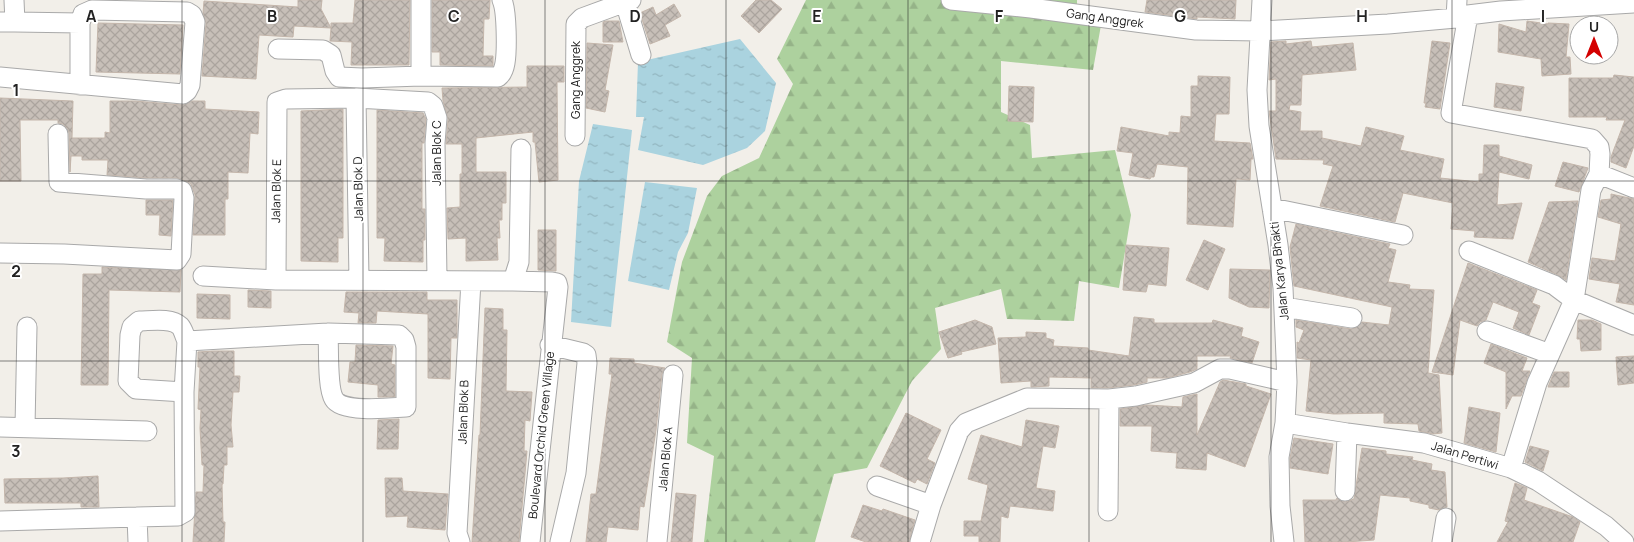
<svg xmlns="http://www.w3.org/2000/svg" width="1634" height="542" viewBox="0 0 1634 542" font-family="Manrope,sans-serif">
<defs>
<pattern id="forest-firs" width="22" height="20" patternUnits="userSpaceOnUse" patternTransform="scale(1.25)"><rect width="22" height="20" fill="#add19e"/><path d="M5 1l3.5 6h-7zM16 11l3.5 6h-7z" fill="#95b388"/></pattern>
<pattern id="water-ripples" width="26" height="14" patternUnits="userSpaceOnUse" patternTransform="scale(1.25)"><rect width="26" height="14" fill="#aad3df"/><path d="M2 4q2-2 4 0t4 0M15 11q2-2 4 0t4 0" fill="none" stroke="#92b5bf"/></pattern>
<pattern id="building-cross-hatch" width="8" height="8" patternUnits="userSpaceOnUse" patternTransform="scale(1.25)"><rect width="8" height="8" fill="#c7bfb8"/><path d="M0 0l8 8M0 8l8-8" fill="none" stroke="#aba49e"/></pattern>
</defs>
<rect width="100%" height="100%" fill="#f2efe9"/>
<path fill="url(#forest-firs)" d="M806 0H1077V11L1103 14 1093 70 1001 61V112L1030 125 1032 158 1115 150 1131 215 1119 288 1079 281 1074 321 1007 319 1001 289 935 308 941 349 912 381 867 468 834 474 815 542H704L714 456 687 443 692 358 667 342 682 262 707 196 722 176 759 158 793 84 777 59Z"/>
<path fill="url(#water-ripples)" d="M740 39 776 83 765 131 747 148 703 165 638 150 644 117H636L638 62Z
M593 124 632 130 611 327 571 322 579 181Z
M645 182 697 188 688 233 678 252 669 290 628 281Z"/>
<path fill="url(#building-cross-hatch)" stroke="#c4b6ab" d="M298 0H322L321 9 331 28V23H353L355 0H410L409 65H351L352 42 330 41 331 28 294 26 293 37 259 35 256 79 202 76 206 23 203 13 204 1 298 7Z
M432 0H490L489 19H484L483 56H493V66L440 65V52H432Z
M756 0H771L782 9 759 33 741 16Z
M1147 0H1236L1235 19 1197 17V19L1145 12Z
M674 4 681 16 665 25 670 36 650 44 640 13 653 7 656 15Z
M606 21H619L623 42H603V22Z
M1527 21 1548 24V23L1569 24 1566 57H1570L1571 74 1542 76 1541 59 1498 52 1499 24 1526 32Z
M98 23 183 25 180 74 96 72Z
M1286 41V44L1311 41 1312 47 1353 43 1356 70 1302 75 1301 105H1290L1289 110 1301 112 1300 131H1322V138L1361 146 1366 127 1404 136 1400 150 1444 159 1440 178 1479 182V174H1483L1484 145H1499V156L1532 165 1529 179 1499 172 1497 205 1522 203 1513 239 1474 237 1475 231 1451 229 1453 203 1403 193 1395 222 1320 206 1333 166 1323 164 1324 160 1276 159 1269 111H1276V79L1269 80 1271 42Z
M1432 41 1450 43 1440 109 1425 107 1426 103H1424Z
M587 43 613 45 605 90 609 91 605 112 586 108Z
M527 66H564V82H557L558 180 539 182 535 142H533V132L476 138V172H506V203H502V220H499L500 238H497L498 260 466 261V238L448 239 447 208 460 207V174H462V144H446L448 119 443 101 442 88 527 87Z
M1614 75 1634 77V146L1626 168 1611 162V157L1625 120H1606L1607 117H1569V78H1613Z
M1198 76 1230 77 1229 114H1216L1214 141 1250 143 1253 159H1251L1250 180 1236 179 1233 227 1187 224 1188 167 1157 164 1154 177H1151L1150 179 1129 175 1133 153 1117 151 1121 127 1169 136V132L1180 133 1181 116 1191 117V86H1198Z
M1496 83 1524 87 1521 111 1494 107Z
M1009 86 1034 87 1033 122 1008 121Z
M0 98 73 101 72 138H105V132L110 133V101H135L182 105 192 101H205V109L259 112 258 134 250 133 248 173 228 172V199H225V235H193L195 195 191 184 186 181 177 178H146L107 175 108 160H82V156H71L70 172 69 133 67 128 63 124 58 123V120H20L21 181H0Z
M343 109V238H338V262L301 261V111Z
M377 110 423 113 426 119 424 143H422V209H425V240H423V262L384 261 385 238H377Z
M1563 162 1588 168 1579 192 1555 186Z
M1611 194 1634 199V305L1616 302 1620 284 1589 279 1592 258 1615 261 1621 224 1598 217 1601 200 1611 199Z
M146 200H173L171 236 159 235 160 215H146Z
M1578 201 1566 280 1558 275 1528 262 1549 202Z
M1296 224 1390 244 1388 248 1396 250 1388 282 1410 285 1409 289 1434 290 1428 373 1439 375 1442 433 1433 434 1419 431 1418 424 1384 423V413L1334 414 1306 411 1311 360 1297 358V342L1299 343 1304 330 1296 327V320L1351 329 1356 328 1362 322 1389 325 1392 307 1294 286 1290 247Z
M538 230H556V271L538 270Z
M1204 240 1225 249 1208 290 1186 280Z
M1126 245 1169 248 1166 286 1148 284 1146 292 1123 290Z
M1468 263 1537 290 1532 303 1540 306 1529 335 1513 328 1519 312 1493 302 1486 320 1480 322 1477 326 1460 320 1453 375 1432 372Z
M102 267 181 270 180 292 109 290 108 385H81L83 274H102Z
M1230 269 1270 270 1269 308 1249 307 1229 298Z
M248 290 271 291V308L248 307Z
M346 292H427V300H457V338H451L450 379 428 378V314L377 311 376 323H358L359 313 344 312Z
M197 294 230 295V319L197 318Z
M485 308 503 309V330H507L506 391 532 392 530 421 525 420 524 451H527L519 542H472L479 435H480Z
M1134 317 1154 319V323H1212L1213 320 1243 328 1241 336 1259 342 1252 363 1230 358 1231 356H1197V369L1190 372 1167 378H1147V382L1134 385 1108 388H1091V378L1049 377V386L1031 387V381L1001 383 998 338 1026 337V332L1046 333V338L1054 340 1053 346 1088 348V350L1129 356Z
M975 320 992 327 996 344 961 352 962 354 948 358 939 332Z
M1578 320H1592L1601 324V350L1581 351 1580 339H1577Z
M1491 344 1527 358 1522 371H1530L1521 396H1512L1506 409V372L1484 363Z
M356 345 393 346 391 364 395 365V397H378V385L348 382 350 362H355Z
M214 351H234V376H240L239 392H233L231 425 233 447H227V465H224L223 484H222L223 522H225L224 542H193L196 492H203L204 465H202L200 428 201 410 198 409 200 367H198V352Z
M1634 356V383L1618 385 1616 357Z
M610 358 634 359V363L665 368 662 374 656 430 644 507 640 506 638 530 608 527 606 542H586L591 494H596L612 374H609Z
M1554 372H1569V387H1548Z
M1223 380 1246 384V386L1271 394 1245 467 1207 453 1206 470 1176 468 1177 453 1151 451 1152 426H1120V409L1147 405 1182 407 1183 397 1197 394V435L1220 382Z
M1469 407 1500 413 1496 452 1464 443Z
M906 413 941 430 927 459 935 463 927 484 917 479 915 483 880 466Z
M399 419 398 449H377L378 420Z
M1026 420 1059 426 1055 448 1043 446 1036 488 1055 491 1053 511 1010 506 1008 518 1001 516 1000 542H979V536H964V521H981L988 485 968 479 981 435 1022 447Z
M1294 438 1333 444 1328 474 1290 468V458Z
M1530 446 1549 451 1543 471 1525 462Z
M1362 448 1386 451V454L1413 457 1412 460 1432 464 1431 470 1445 472 1447 507 1439 510 1429 508V505L1410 501V498L1380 495 1374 540 1346 542H1305L1303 500H1336L1337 498 1345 502 1354 499Z
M98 476 99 507H81V503H5L4 479 63 478Z
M385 478H402L403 491 448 494 445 530 407 527 408 516 386 517Z
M1515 483 1527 488 1524 500 1573 517 1580 522 1573 542H1497L1508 522 1505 521Z
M676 493 696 495 692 542H671Z
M863 505 882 511 883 509 915 520 909 542H866L851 537Z"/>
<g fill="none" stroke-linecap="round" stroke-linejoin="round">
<g stroke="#a9a9a9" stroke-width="21">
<path id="street" d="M421 0V76
M951 0 1031 8 1196 30 1259 31 1388 24 1456 18 1468 15 1501 11 1634 3
M1262 0 1257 90 1259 126 1278 245 1283 288 1285 334 1287 382 1285 423 1279 457 1280 506 1284 542
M625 2 641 55
M1468 15 1451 113 1592 139 1599 147 1600 154 1599 174 1591 190 1574 300 1537 383 1511 468
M1456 18 1457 0
M0 22H15L14 0
M15 22 80 23
M278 49 323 50 331 55 335 71 339 77 362 78 421 76 498 77C502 74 504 69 505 63 507 51 507 11 502 0
M0 77 183 94 187 91 190 85 195 22 192 15 187 12 92 10 83 14 80 23V85
M356 98 359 280
M575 136 576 24 582 18 631 0
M1599 174 1634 188
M1272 208 1403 235
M1469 251 1554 285 1574 300 1634 325
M0 253 64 254 177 260 181 254 184 198 182 191 177 189H146L59 182 58 134
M203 276 276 280 513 281 519 262 521 149
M276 280 277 102 286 99 356 98 428 102 433 106 437 118 435 143 437 279
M513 281 552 282 557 283 558 287 530 542
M1284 307 1352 318
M1487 331 1550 354
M550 345 583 353 586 355 587 363 576 473 560 542
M184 392 136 389 128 381 130 335 132 327 139 321C150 321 171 317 180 326 183 329 185 337 187 341
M1285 423 1347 433 1424 443 1511 468 1538 481 1606 526 1624 542
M0 427 147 431
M25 427 27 327
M877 486 931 505 959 431 966 423 1027 398 1109 399 1136 396 1194 383 1220 369H1230L1287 382
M1345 491 1347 433
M1108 511 1109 399
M0 521 137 517
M138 542 137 517 178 516 185 512 184 392 187 341 328 333 399 335 404 340 406 347V407C391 408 342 413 334 399 327 388 329 347 328 333
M460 542 457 533 471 281
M657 542 673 375
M920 542 931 505
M1442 542 1446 518"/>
</g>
<use href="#street" stroke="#fff" stroke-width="19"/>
</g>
<path fill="none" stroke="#222" stroke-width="1" stroke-opacity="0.55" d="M182 0V542M363 0V542M545 0V542M726 0V542M908 0V542M1089 0V542M1271 0V542M1452 0V542M0 181H1634M0 361H1634"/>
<g text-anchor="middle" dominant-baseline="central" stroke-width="4" stroke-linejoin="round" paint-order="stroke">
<g font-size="12" fill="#222" stroke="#fff">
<text transform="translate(1105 18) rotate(8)">Gang Anggrek</text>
<text transform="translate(575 80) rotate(-90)">Gang Anggrek</text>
<text transform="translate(436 153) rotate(-90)">Jalan Blok C</text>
<text transform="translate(358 189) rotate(-91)">Jalan Blok D</text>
<text transform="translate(276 191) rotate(-89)">Jalan Blok E</text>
<text transform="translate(1279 271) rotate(-96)">Jalan Karya Bhakti</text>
<text transform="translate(463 412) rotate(-88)">Jalan Blok B</text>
<text transform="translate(541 435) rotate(-84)">Boulevard Orchid Green Village</text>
<text transform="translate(1465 455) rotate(17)">Jalan Pertiwi</text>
<text transform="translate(665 459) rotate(-85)">Jalan Blok A</text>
</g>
</g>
<g font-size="16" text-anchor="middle" font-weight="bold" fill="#222" stroke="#fff" stroke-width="4" stroke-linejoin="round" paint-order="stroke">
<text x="91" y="22">A</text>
<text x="272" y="22">B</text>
<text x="454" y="22">C</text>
<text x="635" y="22">D</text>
<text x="817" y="22">E</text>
<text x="999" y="22">F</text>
<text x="1180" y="22">G</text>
<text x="1362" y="22">H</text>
<text x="1543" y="22">I</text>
<text x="16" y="96">1</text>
<text x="16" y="277">2</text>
<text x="16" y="457">3</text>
</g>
<g transform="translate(1594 40)"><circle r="24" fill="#ffffff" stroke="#a7a7a7"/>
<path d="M0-4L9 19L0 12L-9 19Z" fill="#d40000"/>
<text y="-8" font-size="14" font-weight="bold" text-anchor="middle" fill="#222222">U</text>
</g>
</svg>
